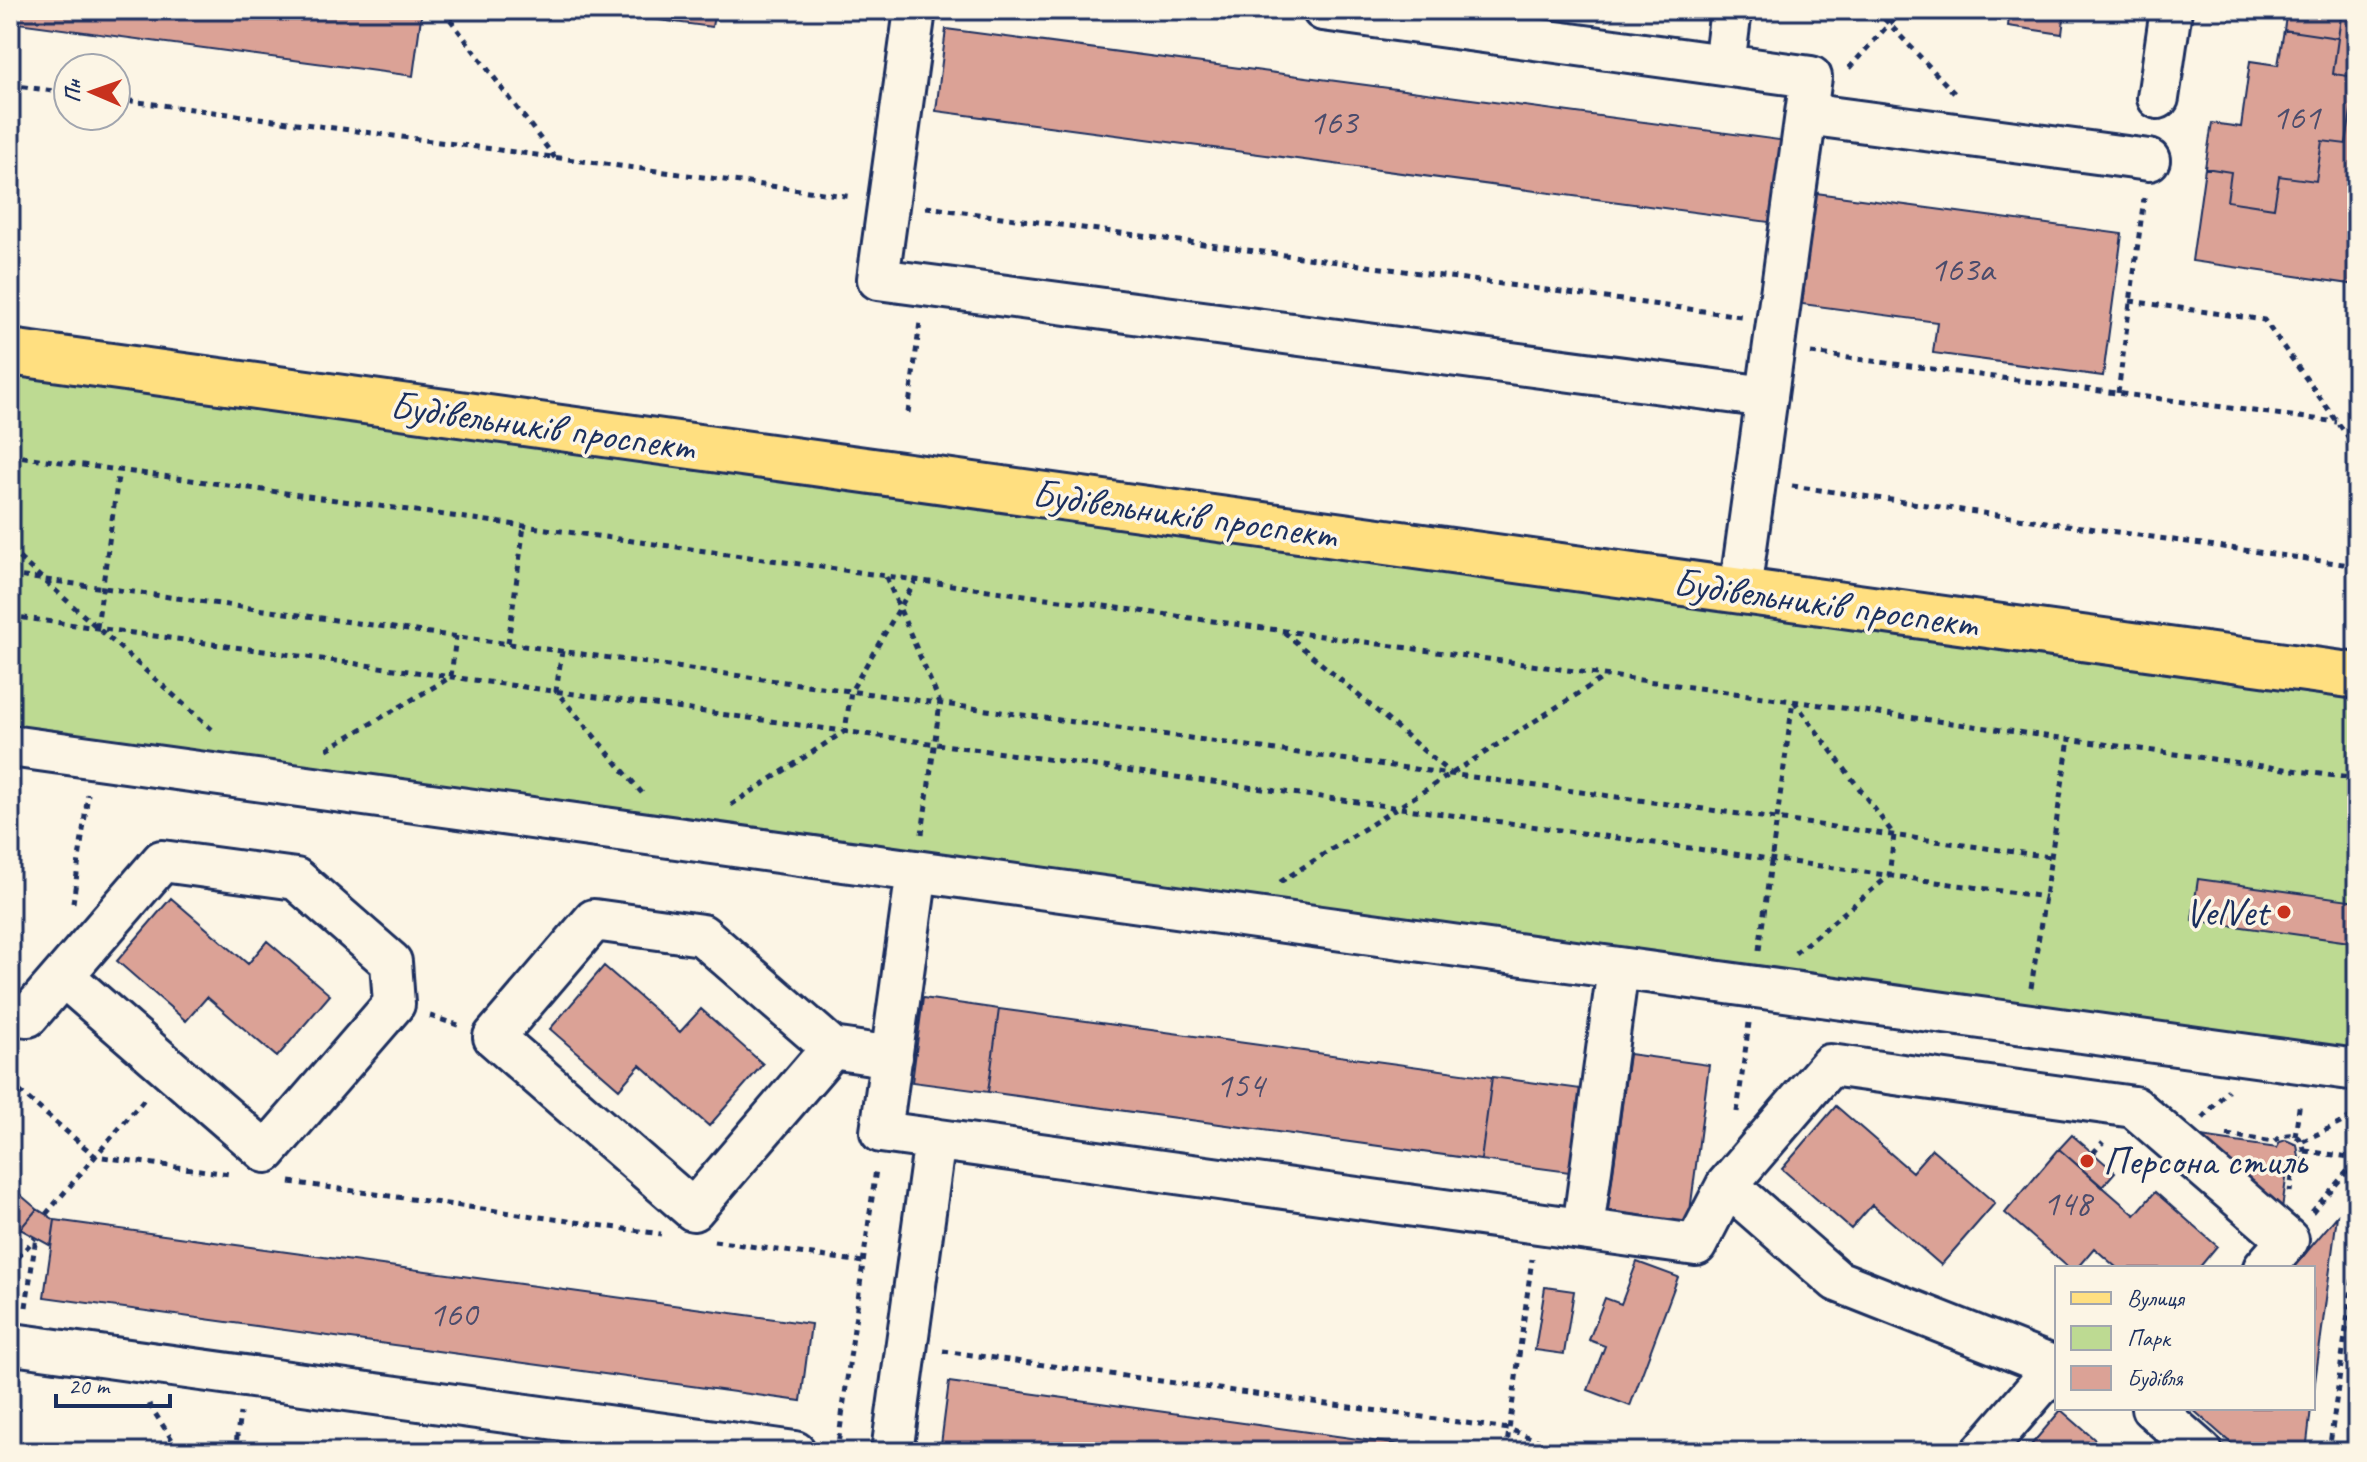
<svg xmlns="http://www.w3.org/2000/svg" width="2367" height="1462" viewBox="0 0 2367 1462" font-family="Caveat,sans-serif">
<rect width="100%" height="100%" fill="#fcf5e5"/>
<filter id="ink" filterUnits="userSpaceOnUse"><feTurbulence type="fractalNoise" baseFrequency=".0125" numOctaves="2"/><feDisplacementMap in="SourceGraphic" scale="16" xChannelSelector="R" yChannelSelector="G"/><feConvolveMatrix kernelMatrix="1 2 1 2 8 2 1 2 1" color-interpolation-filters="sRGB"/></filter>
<g filter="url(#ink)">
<path fill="#bdda92" stroke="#6c8478" stroke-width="2" d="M10 373 2357 697V1053L10 730Z"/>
<path fill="#dba296" stroke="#1b2f5e" stroke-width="2" d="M10 10H422L413 76 10 22Z
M582 10H715L712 27Z
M2010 10H2065L2062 34 2008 26Z
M2287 10H2342L2338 38 2284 30Z
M2342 10H2357V285L2192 261 2205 168 2231 172 2227 201 2274 208 2279 176 2316 181 2322 141 2346 144 2356 77 2333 74Z
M946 29 1787 141 1776 223 936 111Z
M2284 30 2338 38 2333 74 2356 77 2346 144 2322 141 2316 181 2279 176 2274 208 2227 201 2231 172 2205 168 2212 123 2241 127 2250 61 2278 65Z
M1816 193 2122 234 2103 376 1933 353 1937 322 1802 304Z
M2198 879 2357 901V943L2192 920Z
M171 898 248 964 267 941 330 995 277 1057 207 997 186 1021 117 961Z
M604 966 680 1032 701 1009 763 1064 709 1126 640 1065 619 1089 550 1029Z
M923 998 999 1009 988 1092 912 1082Z
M999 1009 1492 1077 1481 1160 988 1092Z
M1629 1054 1709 1065 1688 1227 1607 1217Z
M1492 1077 1581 1089 1569 1172 1481 1160Z
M1836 1106 1912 1172 1932 1149 1995 1203 1941 1265 1872 1205 1851 1229 1782 1169Z
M2072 1135 2115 1172 2102 1187 2059 1149Z
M2201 1137 2277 1148 2280 1142 2286 1140 2297 1145 2299 1157 2288 1164 2282 1209Z
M2059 1149 2135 1215 2155 1192 2217 1246 2199 1268H2117L2094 1248 2077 1268H2069L2005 1213Z
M10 1186 37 1209 10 1241Z
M37 1209 55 1220 51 1246 20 1229Z
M2337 1216 2313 1397V1268H2293Z
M55 1220 811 1324 801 1401 44 1297Z
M1637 1262 1678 1277 1630 1406 1588 1390 1605 1346 1589 1340 1605 1298 1621 1304Z
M1545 1287 1574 1291 1564 1354 1535 1350Z
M949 1382 1452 1452H940Z
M2191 1408H2311L2306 1452H2241Z
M2061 1410 2109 1452H2025Z"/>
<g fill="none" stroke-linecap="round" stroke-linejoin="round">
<g stroke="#1b2f5e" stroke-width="46">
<path id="minor" d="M915 10 878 279 1767 397
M1323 10 1811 77 1740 591
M1724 65 1731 10
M2158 98 2171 10
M1806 114 2149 160
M10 746 2357 1070
M917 871 881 1132 1696 1245 1727 1185 1830 1065 2134 1107 2288 1240 2264 1268
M10 1014 28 1016 162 861 296 879 391 962 394 1004 266 1152 63 976
M832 1048 693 1210 494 1037 594 920 702 935 832 1048 892 1057
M1727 1185 1837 1281 2055 1367
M1583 1229 1618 968
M20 1345 795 1452
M2152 1408 2202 1452
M892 1452 935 1139
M1982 1452 2057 1365"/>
</g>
<g stroke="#1b2f5e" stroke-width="50">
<path id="major" d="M10 352 2357 676"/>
</g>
<path stroke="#1b2f5e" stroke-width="5" stroke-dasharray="6 6" stroke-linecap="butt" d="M443 10 555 158
M1876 10 1957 96
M1849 68 1902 10
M10 85 68 93
M116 99 853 197
M926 207 1741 316
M2130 301 2264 320 2357 449
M1811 353 2337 422
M2118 393 2144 198
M908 413 920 322
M10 455 2357 779
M1792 486 2357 566
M10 550 216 733
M10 575 2051 857
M886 577 940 703 922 834
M10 616 2045 897
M97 627 119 470
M1284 632 1450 773
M508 643 524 526
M562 651 556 691 642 793
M1794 701 1894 835 1889 876 1795 953
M327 749 451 677 456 636
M731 805 845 731 851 691 916 580
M1280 882 1606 676
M73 903 88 794
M1759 950 1793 701
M2031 988 2069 739
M430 1016 458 1025
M10 1083 95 1156 229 1174
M1737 1112 1749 1023
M2203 1118 2228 1090
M2227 1135 2274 1142C2292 1126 2307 1138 2304 1160L2293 1168 2290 1192
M2295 1136 2300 1101
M2303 1141 2357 1115
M2305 1151 2357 1158
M2093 1153 2103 1142
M290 1182 661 1234
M2312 1212 2357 1160
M46 1214 146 1097
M714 1241 863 1262
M10 1267 35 1238
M26 1307 36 1237
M943 1351 1509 1429 1566 1452
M149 1404 180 1452
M235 1452 240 1413
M837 1452 876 1169
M1506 1452 1532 1259
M2329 1452 2357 1249"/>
<use href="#minor" stroke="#fcf5e5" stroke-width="40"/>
<use href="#major" stroke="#ffdf80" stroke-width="44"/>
</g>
</g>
<g fill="#c8321e" stroke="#fcf5e5" stroke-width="3">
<circle cx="2284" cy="912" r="8"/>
<circle cx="2087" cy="1161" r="8"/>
</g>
<g text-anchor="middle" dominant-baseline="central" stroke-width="7" stroke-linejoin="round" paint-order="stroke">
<g font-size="36" fill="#4b4c6c">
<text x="2296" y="117">161</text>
<text x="1333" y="122">163</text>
<text x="1962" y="269">163а</text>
<text x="1240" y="1085">154</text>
<text x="2067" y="1203">148</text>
<text x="453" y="1314">160</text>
</g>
<g font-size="40" fill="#1b2f5e" stroke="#fcf5e5">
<text transform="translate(542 426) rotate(8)">Будівельників проспект</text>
<text transform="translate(1184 514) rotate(8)">Будівельників проспект</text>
<text transform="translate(1825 603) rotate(8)">Будівельників проспект</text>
</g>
<g font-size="40" fill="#1b2f5e" stroke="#fcf5e5" text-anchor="end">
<text x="2268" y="912">VelVet</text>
<text x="2103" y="1161" text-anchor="start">Персона стиль</text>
</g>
</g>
<rect width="2367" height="1462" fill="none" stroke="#fcf5e5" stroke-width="40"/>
<rect x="20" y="20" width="2327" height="1422" fill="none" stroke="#1b2f5e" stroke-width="3" filter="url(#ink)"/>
<rect x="2055" y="1266" width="260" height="144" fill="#fcf5e5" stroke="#a2a6af" stroke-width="2"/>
<rect x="2071" y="1292" width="40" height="12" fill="#ffdf80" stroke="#a2a6af" stroke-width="2"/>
<text x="2127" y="1306" font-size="24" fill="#1b2f5e">Вулиця</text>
<rect x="2071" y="1326" width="40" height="24" fill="#bdda92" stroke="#a2a6af" stroke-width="2"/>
<text x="2127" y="1346" font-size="24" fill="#1b2f5e">Парк</text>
<rect x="2071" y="1366" width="40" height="24" fill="#dba296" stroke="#a2a6af" stroke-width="2"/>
<text x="2127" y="1386" font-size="24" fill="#1b2f5e">Будівля</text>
<g transform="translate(92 92) rotate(272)"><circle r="38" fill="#fcf5e5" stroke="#a2a6af" stroke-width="2"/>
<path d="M0-6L14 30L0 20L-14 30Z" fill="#c8321e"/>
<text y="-12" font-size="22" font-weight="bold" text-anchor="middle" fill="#1b2f5e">Пн</text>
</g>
<path d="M56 1394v12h114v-12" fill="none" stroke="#1b2f5e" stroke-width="4"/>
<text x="68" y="1394" font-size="24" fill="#1b2f5e" stroke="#fcf5e5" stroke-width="6" paint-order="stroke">20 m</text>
</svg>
